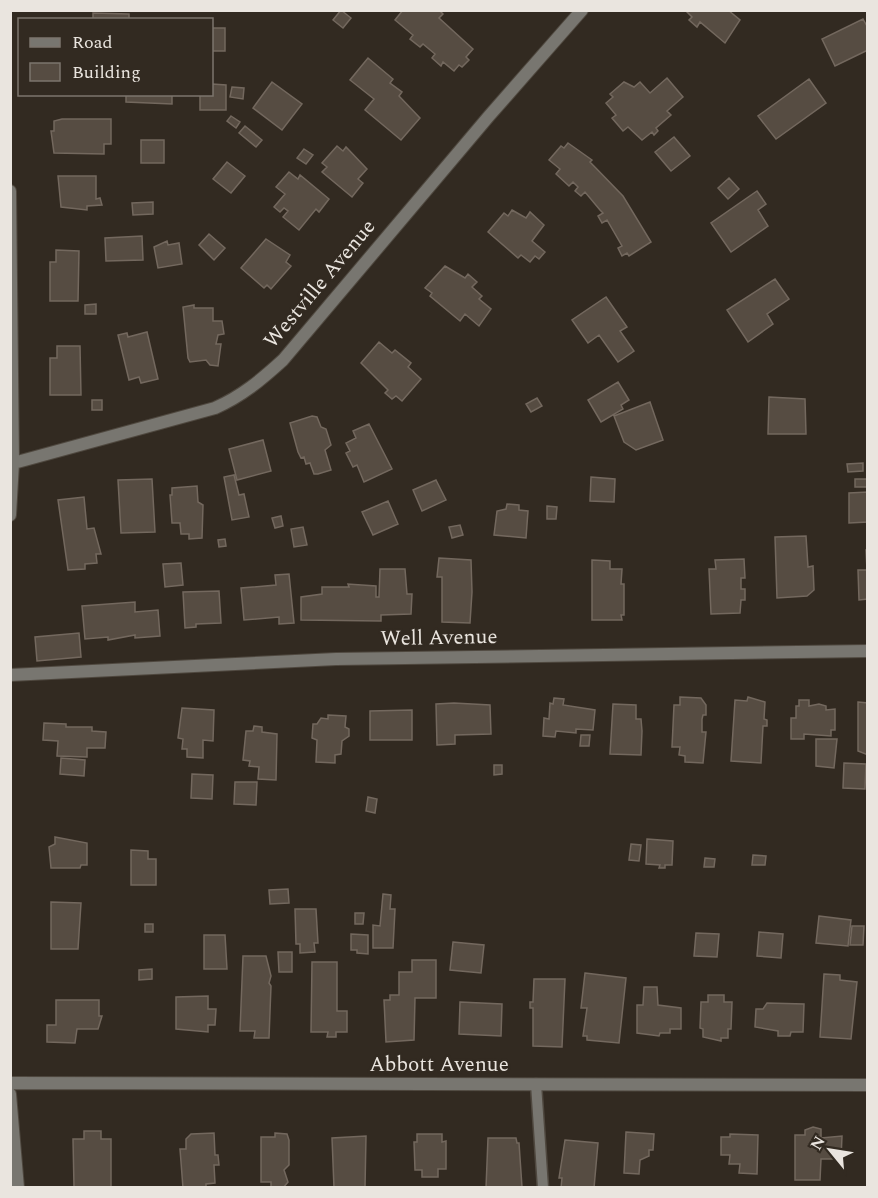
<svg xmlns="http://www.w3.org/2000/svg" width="878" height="1198" viewBox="0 0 878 1198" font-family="Spectral,serif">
<rect width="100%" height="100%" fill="#322a21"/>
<path fill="#564c42" stroke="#73685e" stroke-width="1.5" d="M341 10 351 18 343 28 333 20Z
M403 10H439L443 14 439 18 473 49 466 57 469 60 462 67 459 65 454 71 443 62 441 66 432 58 435 54 423 44 420 47 410 39 413 35 395 20Z
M685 10H728L740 20 725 43 700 22 697 27 689 20 692 17Z
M93 13 129 14V20H93Z
M863 19 868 28V50L835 66 822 39Z
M212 28H225V51H212Z
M368 58 393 79 390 83 402 92 399 96 420 118 401 140 365 110 374 99 350 80Z
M667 78 683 97 667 111 671 115 656 128 658 131 654 135 652 132 642 140 628 127 623 131 612 118 616 115 606 103 613 97 610 94 624 82 634 87 640 82 650 93Z
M809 79 826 103 776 139 758 116Z
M272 82 302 104 282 130 253 108Z
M212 84 226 85V110H200V94H212Z
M232 87 244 88 243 99 230 97Z
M126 94H172V104L126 102Z
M231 116 240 122 236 128 227 121Z
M62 119H111V144H104V154L54 153 51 131H54V121Z
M245 126 262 140 256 147 239 133Z
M674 137 690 156 671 171 655 152Z
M141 140H164V163H141Z
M568 143 592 160 590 162 623 196 651 242 629 256 627 253 622 256 618 248 622 246 607 220 602 223 598 216 603 213 600 210 585 192 581 196 575 191 578 187 573 182 569 186 556 174 560 169 549 160 561 146 564 148Z
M337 146 343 151 346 147 367 169 358 179 363 183 352 197 322 172 327 167 322 163Z
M304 149 313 155 306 164 297 158Z
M227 162 245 176 231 193 213 179Z
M289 172 298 179 300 175 329 199 319 212 316 209 299 230 283 217 288 211 284 208 280 212 274 207 285 194 276 187Z
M58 176H96V199L100 198 102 205 87 206V210L61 207Z
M729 178 739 189 728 199 718 188Z
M757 191 766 204 758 210 768 226 731 252 711 223Z
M153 202V214L133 215 132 203Z
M512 210 526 218 530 212 544 225 532 241 545 252 539 259 535 256 530 262 521 255 518 258 488 232 504 213 508 216Z
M209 234 225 248 214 260 199 245Z
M142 236 143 260 106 261 105 238Z
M266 239 290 255 286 262 291 266 271 289 267 285 264 288 241 268Z
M167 241 168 245 179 243 182 264 158 268 154 247Z
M56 250 79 251 78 301H50V262H56Z
M445 266 465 278 468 274 477 282 472 287 482 296 479 299 491 309 479 326 465 314 460 321 430 296 432 293 425 288Z
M775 279 789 299 767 314 773 324 748 342 727 310Z
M606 297 627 327 620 331 634 351 618 362 599 335 588 343 572 320Z
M96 304V314H85V305Z
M194 305V308H213V321H222L224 334 218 335 216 344H221L218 366 210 365 206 360 190 362 188 358 183 307Z
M147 332 158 379 141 383 139 377 129 380 118 335 127 333 128 337Z
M379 342 392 353 395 350 411 363 408 367 421 379 402 401 396 396 392 399 385 393 388 390 361 363Z
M57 346H80L81 395H50V358H57Z
M618 382 629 400 621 405 623 409 601 422 588 400Z
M769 397 805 399 806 434H768Z
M537 398 542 406 531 412 526 404Z
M92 400H102V410H92Z
M650 402 663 440 636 450 624 442 614 416Z
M312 416 317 417 321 427 326 429 331 445 325 450 331 470 318 474H314L310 463 306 464 304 457 301 458 298 452 290 423Z
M369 424 392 469 364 482 357 465 353 467 346 453 350 451 346 443 356 438 353 431Z
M263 440 271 471 237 480 229 449Z
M863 463V471L848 472 847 464Z
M234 475 239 495 244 494 249 517 232 520 224 477Z
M591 477 615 479 614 502 590 501Z
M152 479 155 532 121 533 118 480Z
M855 479H867V487H855Z
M436 480 446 500 422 511 413 490Z
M197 486 198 502 203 505 202 538 189 539V534H181L180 523H172L170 495H172V488Z
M868 492V522L849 523V493Z
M84 497 87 529 94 528 101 554H96L97 563 85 564V569L68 570 58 500Z
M388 501 398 524 373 535 362 512Z
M507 504 519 505V510L528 511 526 538 494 535 497 511 506 509Z
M547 506 557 507 556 519H547Z
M281 516 283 526 275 528 272 518Z
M460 525 463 535 452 538 449 527Z
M303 527 307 545 294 547 291 529Z
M806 536 808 567 813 566 814 590 807 596 777 598 775 537Z
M225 539 226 546 219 547 218 540Z
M866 550H868V599L859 600 858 570H867Z
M439 558 471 560 472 592 470 623 442 622V577H437Z
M744 559 745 578H741V589H745V600H741L740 613 711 614 709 569H716L715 560Z
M592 560 610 561V569H622L621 584H624V615H621L622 620H592Z
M181 563 183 585 165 587 163 564Z
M380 569H405L407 594H412L411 614 381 615V621L301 620V597L322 594V587H349L348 584 376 586V597H379Z
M289 574 294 623 279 624V617L244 620 241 588 276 585 275 575Z
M219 591 221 623 196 624V627L185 628 183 592Z
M135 602V612L158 610 160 636 135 638V635L108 640V637L85 639 82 606Z
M79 633 81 657 37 661 35 637Z
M680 697 701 698 706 705V715H703L702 719V732H706L703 763 685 762V756L679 755 680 747H672L674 705H680Z
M748 697 765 702 764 719 767 720V726H763L761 763 731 761 735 700 747 701Z
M554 698 564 699 563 705 595 710 593 730 576 729V733L556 731 555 737 543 736 544 718 549 719 550 703 553 704Z
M799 700H809V706L819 704 826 706V710L835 709V730H831V736L804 734V739H791V718H796V706H799Z
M858 702 868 703V755L858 751Z
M454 703 490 705 491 734 455 735V744L437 745 436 704Z
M613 704 636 705V719H641L642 731 641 755 610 754Z
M182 708 214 710 213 741 203 740V758L187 757V749H182L183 739 178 738Z
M412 710V740H370V711Z
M328 715 346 716 345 727 349 729V736L342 741 341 754 335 755V763L316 762 317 740 312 738 313 724H317L321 718 328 719Z
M44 723 66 724V727H92V731L106 732 105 748H87V757L57 756 58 741 43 740Z
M254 726 262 727V732L277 734 276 780 258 779 259 767 249 766 250 761 243 760 246 731H253Z
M581 735H590L589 746H580Z
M816 739H837L834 768 816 766Z
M61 758 85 760 84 776 60 774Z
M844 763 866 764 865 789 843 788Z
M494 765H502V774L494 775Z
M192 774 213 775 212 799 191 798Z
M235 782H257L256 805 234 804Z
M368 797 377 799 375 813 366 811Z
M55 837 87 843V865H81L80 868H51L49 847 55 844Z
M647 839 673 841 672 865H665V868H659L660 865 646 864Z
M631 844 641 845 639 861 629 860Z
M131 850 148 851V859H156V885H131Z
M753 855 766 856 765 865H752Z
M705 858 715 859 714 867H704Z
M288 889 289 903 270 904 269 890Z
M383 894 391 895 390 909H395L393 948H373V925L380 926Z
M51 902 81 903 78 949H51Z
M295 909H316L318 943H314L315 952 300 953V944H296Z
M355 913H364L363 924H355Z
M819 916 851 920 848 946 816 943Z
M145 924H153V932H145Z
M852 926H864L863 945H850Z
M759 932 783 934 781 958 757 956Z
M696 933 719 934 717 957 694 956Z
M351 934 368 935V954L357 953V950H351Z
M204 935H225L227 969H204Z
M453 942 484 945 481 973 450 970Z
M278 952H292V972H279Z
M243 956H266L271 976 269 983 271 986 269 1038H254L255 1031H240Z
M412 960H436V998H415L414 1040 386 1042 384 1000H390V995H399V972H412Z
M312 962H337V1011H347V1032H336V1037H327L328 1032H311Z
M152 969V979L139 980V970Z
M585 973 626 978 619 1043 587 1040V1036H583L587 1008H581Z
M824 974 840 975V980L857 982 851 1039 820 1037Z
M534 979H565L562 1047 533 1046V1008H530V1002H533Z
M644 987H657L658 1005 681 1008V1029H670V1033H660L659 1036 637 1033V1005H643Z
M708 995H724V1002H732L731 1029H728V1038H721V1041L703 1037V1029L700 1028 701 1002H708Z
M208 996V1009H216L215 1025H208V1032L176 1029V997Z
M56 1000H99V1016H102L98 1029H77L75 1043 47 1042V1025H56Z
M460 1002 502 1004 501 1036 459 1034Z
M767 1003 804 1004 803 1032H791L790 1036H778V1031L755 1027 756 1009H763Z
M813 1127 821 1129V1138L842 1136 841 1159H821L820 1180H795V1135H805V1130Z
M84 1131H101V1139H111V1187H74L73 1139H84Z
M626 1132 654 1134 653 1150H649V1156L640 1160 639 1174 624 1173Z
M214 1133 215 1155H218L219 1165H214L215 1183 206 1184V1188H183L180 1149H186V1139L191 1134Z
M275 1133 287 1134 289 1140V1165L284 1170 288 1182 283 1188H271V1182H261V1137H275Z
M417 1134H442V1142L446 1141V1169H438V1177H422V1170H415L414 1142H417Z
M730 1134 758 1135 757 1174 739 1173 740 1164H729L730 1155H721V1137H730Z
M366 1136 365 1188H334L332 1138Z
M488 1138H516L517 1143H519L522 1187 486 1188Z
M565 1140 598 1143 594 1188H561L562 1178H559Z"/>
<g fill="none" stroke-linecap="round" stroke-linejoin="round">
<g stroke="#4f483f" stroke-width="13">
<path id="service" d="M536 1084 543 1188"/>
</g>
<g stroke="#4f483f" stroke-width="14">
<path id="minor" d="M10 191 13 463 10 515
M10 464 215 408C242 396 261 380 283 360L489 116 582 10
M10 675 336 659 868 651
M10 1083 868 1085
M10 1094 18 1188"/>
</g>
<use href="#service" stroke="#787670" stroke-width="10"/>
<use href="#minor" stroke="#787670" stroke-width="12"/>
</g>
<g text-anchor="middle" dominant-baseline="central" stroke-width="5" stroke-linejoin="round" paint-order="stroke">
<g font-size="21" fill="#eae5df" stroke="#322a21">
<text transform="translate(320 284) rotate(-50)">Westville Avenue</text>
<text transform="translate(439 638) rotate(-1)">Well Avenue</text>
<text x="439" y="1065">Abbott Avenue</text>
</g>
</g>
<rect width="878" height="1198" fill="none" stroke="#eae5df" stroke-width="24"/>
<rect x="18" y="18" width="195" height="78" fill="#322a21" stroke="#7c756d" stroke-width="1.5"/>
<rect x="30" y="38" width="30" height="9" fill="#787670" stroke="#7c756d" stroke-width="1.5"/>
<text x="72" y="48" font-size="18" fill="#eae5df">Road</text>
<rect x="30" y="63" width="30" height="18" fill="#564c42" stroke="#7c756d" stroke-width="1.5"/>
<text x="72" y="78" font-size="18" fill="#eae5df">Building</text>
<g transform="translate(830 1150) rotate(300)" stroke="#322a21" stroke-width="4.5" paint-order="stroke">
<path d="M0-4.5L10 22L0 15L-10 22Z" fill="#eae5df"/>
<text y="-9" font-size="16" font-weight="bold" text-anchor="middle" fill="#eae5df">N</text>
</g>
</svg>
